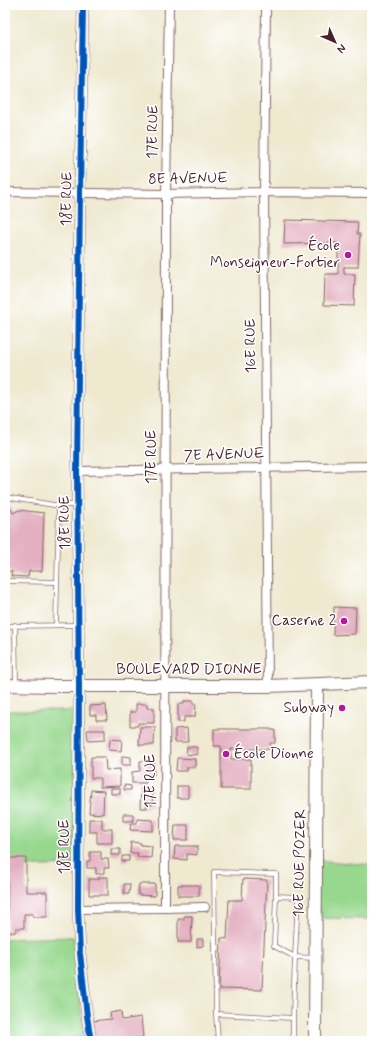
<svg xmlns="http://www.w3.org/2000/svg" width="377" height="1046" viewBox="0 0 377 1046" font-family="Mynerve,sans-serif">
<rect width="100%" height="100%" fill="#fff"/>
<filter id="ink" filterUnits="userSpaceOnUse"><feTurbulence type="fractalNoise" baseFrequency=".025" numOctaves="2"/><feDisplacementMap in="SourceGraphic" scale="8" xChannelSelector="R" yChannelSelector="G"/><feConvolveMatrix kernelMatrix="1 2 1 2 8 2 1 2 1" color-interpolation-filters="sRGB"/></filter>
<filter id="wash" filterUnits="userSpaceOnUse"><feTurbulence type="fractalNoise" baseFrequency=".012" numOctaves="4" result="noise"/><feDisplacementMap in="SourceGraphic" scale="16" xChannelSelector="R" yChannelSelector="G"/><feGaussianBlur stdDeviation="0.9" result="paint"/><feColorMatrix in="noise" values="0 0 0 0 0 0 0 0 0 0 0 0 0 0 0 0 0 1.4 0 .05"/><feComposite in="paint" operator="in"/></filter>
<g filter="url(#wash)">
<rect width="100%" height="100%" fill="#efe9d0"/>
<path fill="#97d88e" stroke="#707c5c" d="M5 711H75V865L5 867Z
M314 860 372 865 370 919 315 918Z
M73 937 84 1037 52 1041H5V939Z"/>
<g id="blocks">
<path fill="#e3afc1" d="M285 220 358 222 357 234H360L358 267H344V274H355L354 306 324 305 325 274H338V243L284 244Z
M5 507 11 508 13 513 19 510 44 513 42 571H29L28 577 11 576 12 571 5 572Z
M334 607 356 608 355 634 333 635Z
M184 701H193V704H196L195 717H184V722H178V704H184Z
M136 704H147V708H154V723H138V726H130V712H136Z
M106 705 107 720H96V715H90V706Z
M140 727H155L154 745H139Z
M187 728 188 742H175V729Z
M214 729H271V730H275V743H270V749H231V759H251V789H221V746H214Z
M87 730H105V740L88 741Z
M110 739 122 740 121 751 109 750Z
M187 747H197V755L186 754Z
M122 756 131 757V765H122Z
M91 757H105L106 770 120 769V786L100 787V778H91Z
M177 758 195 759V767H187V771H176Z
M140 761H154V775H146V783H132V772L140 771Z
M124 785 131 786V790H124Z
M177 786H188V798H177Z
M111 788H120V794H111Z
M141 788H149V791H153L152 805H147V808H140Z
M91 790 104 791 103 814 89 813Z
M123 814H133V821H123Z
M89 819H102V829H112V843H97V832H89Z
M137 819 153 820V831L130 830 131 823H137Z
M175 825H188V840H174Z
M131 842 141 843V845L152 846 151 858 137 857 138 853H130Z
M175 846H197V855L187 854V860L174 859Z
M111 849H120V855H111Z
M90 852H101V859H108L109 868H104V873L96 874V868H87V861H90Z
M122 856H129V861H122Z
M8 858H26V892H47V917H33V914H24V928H16V931L14 933 13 932H7Z
M99 877H108V895H89V879H99Z
M243 879 267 880 262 990 219 989 221 938 227 939 229 900H242Z
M124 884H130L129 894H124Z
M139 884H155V896L138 895Z
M178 885H199V896H178Z
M184 916H192L191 942H178V919H184Z
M197 939H203V946L197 947Z
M121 1011 122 1020 141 1017 143 1037 111 1041H95L92 1021 111 1019 110 1013Z"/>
</g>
</g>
<g filter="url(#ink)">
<use href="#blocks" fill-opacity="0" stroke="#846665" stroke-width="1"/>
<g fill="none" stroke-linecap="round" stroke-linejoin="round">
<g stroke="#846665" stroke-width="5.5">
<path id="service" d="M5 497 54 505H77
M5 581 57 582
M15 625 16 685
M56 625 59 505
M5 626 77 625
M5 674 6 671V626
M276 896 274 946 295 957 298 897 276 896V874L214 872 216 1014 293 1018 295 957 315 958
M216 1014 218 1041
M293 1041V1018"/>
</g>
<g stroke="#846665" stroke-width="10">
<path id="minor" d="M266 5 264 192 268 686
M5 192 166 194 264 192 372 193
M77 471C175 470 274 467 372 466
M165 908 166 194 169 5
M78 909 165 908 205 907"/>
</g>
<g stroke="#846665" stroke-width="12">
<path id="tertiary" d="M83 5 80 193 77 471 79 686 78 909 80 953 87 1016 91 1041"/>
</g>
<g stroke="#846665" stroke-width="14">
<path id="secondary" d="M5 685 55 686H268L372 682
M315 1041 317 684"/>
</g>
<use href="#service" stroke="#fff" stroke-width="4"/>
<use href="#minor" stroke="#fff" stroke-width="8"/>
<use href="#tertiary" stroke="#fff" stroke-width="11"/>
<use href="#secondary" stroke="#fff" stroke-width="12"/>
<g stroke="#fff" stroke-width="8">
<path id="cycleway" d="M83 5 80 193 77 471 79 686 78 909 80 953 87 1016 91 1041"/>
</g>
<use href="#cycleway" stroke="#0057b8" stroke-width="6"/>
</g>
</g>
<g fill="#b5179e" stroke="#fff" stroke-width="1.5">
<circle cx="348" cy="255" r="4"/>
<circle cx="344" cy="621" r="4"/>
<circle cx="342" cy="708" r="4"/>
<circle cx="226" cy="754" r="4"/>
</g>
<g text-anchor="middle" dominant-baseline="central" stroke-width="3" stroke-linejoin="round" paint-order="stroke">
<g font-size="15" fill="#4a1f2b" stroke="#fff">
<text transform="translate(153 132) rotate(-89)">17E RUE</text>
<text transform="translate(188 179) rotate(-1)">8E AVENUE</text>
<text transform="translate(67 199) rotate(-89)">18E RUE</text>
<text transform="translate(251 346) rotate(-91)">16E RUE</text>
<text transform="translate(224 455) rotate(-2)">7E AVENUE</text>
<text transform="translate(152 457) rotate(-90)">17E RUE</text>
<text transform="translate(65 523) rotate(-91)">18E RUE</text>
<text x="189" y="670">BOULEVARD DIONNE</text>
<text transform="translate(151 781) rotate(-90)">17E RUE</text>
<text transform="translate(65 847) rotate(-90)">18E RUE</text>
<text transform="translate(300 863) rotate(-89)">16E RUE POZER</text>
</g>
<g font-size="15" fill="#4a1f2b" stroke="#fff" text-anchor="end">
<text x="340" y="246">École<tspan x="340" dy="17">Monseigneur-Fortier</tspan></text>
<text x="336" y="621">Caserne 2</text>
<text x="334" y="708">Subway</text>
<text x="234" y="754" text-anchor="start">École Dionne</text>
</g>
</g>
<rect width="377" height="1046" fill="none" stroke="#fff" stroke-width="20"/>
<g transform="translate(335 42) rotate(135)" stroke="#ffffff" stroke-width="3" paint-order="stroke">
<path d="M0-3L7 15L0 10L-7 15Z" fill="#4a1f2b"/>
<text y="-6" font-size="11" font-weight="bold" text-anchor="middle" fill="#4a1f2b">N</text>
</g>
</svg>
